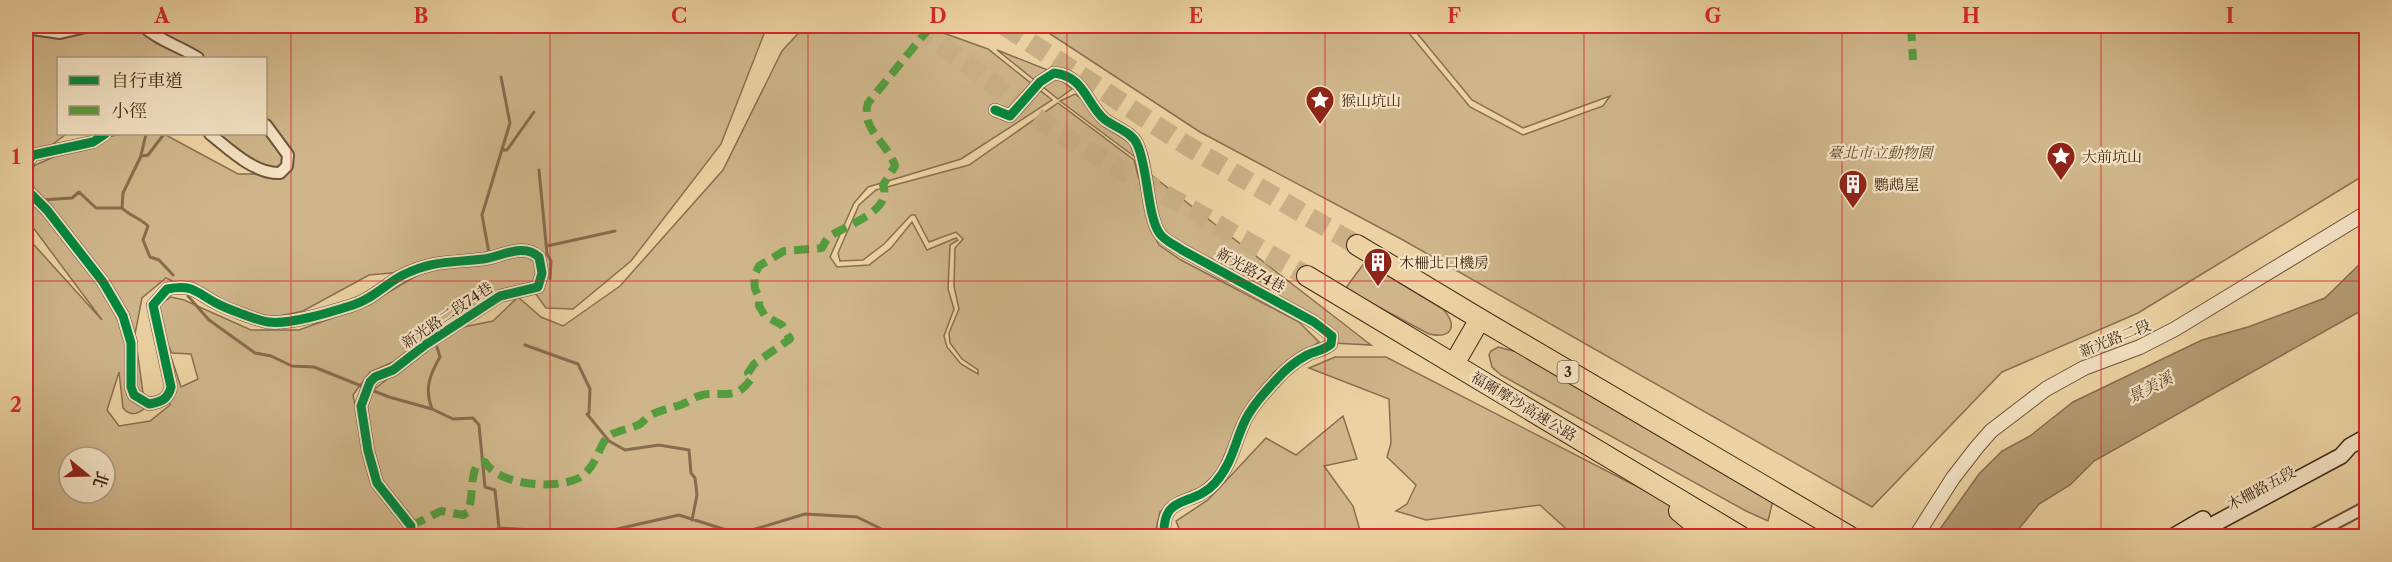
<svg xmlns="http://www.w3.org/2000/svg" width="2392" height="562" viewBox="0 0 2392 562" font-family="'Libre Caslon Text','Noto Serif TC',serif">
<rect width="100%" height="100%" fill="#ecd2a2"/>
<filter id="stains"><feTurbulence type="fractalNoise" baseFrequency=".00333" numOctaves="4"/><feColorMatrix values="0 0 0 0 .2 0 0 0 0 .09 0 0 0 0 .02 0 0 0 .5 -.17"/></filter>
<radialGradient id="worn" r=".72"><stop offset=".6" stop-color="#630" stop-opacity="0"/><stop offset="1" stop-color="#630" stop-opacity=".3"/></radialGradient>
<path fill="#cfb58a" stroke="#8a6f50" stroke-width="1.5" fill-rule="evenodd" d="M26 26H767L721 144 631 261 573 309 546 308 530 286 465 317 413 347 402 358 370 372 353 395 355 405 448 330 493 321 518 297 541 317 563 326 620 286 723 170 782 51 805 26H924L988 49 1052 100 961 159 868 187 854 203 830 257 837 267 869 265 891 248 912 222 927 250 956 238 958 240 950 245 948 289 954 309 944 336 947 347 961 364 978 374V370L962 359 950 343 949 333 959 309 954 286 955 248 963 239 956 232 929 242 915 215H911L884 244 863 260 840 261 838 253 859 205 876 190 969 165 1058 103 1134 160 1152 231 1159 245 1181 260 1299 322 1319 342 1274 372 1241 416 1218 471 1202 487 1181 496 1160 512 1155 534 1156 536H408L406 528 405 536H26V236L102 320 26 218V169L93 140 122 134H164L238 174H271L218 134H266V58H58V134H66L26 165ZM435 269 423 272 363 307 299 330H251L184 300 171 297 150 311 172 353 191 354 198 379 181 387 171 357 162 355 170 405 150 421 119 426 107 410 119 372 123 408C130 416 137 415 145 408L135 334 142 298 166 278 256 321 303 311 369 275ZM69 457H105V493H69Z
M1038 26H1403L1470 107 1523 135 1603 106 1610 96 1523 128 1472 100 1411 26H2366V174L2138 313 2002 372 1872 507 1403 240 1200 132Z
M997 50 1050 71 1072 89 1058 99Z
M1075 94 1086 102 1098 122 1130 143 1135 157 1060 101Z
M1141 167 1371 345 1333 343 1309 318 1164 240Z
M1365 262 1443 309C1458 326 1452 339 1429 334L1345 289Z
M1498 347 1517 352 1773 500 1768 521 1746 511 1501 375 1492 367 1489 355 1491 351Z
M1335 357H1386L1665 501 1709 536H1574L1540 505 1426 520 1396 511 1407 504 1416 485 1387 457 1391 443 1389 399 1309 368Z
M1343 416 1357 459 1324 466 1353 506 1361 534 1377 536H1182L1176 521 1208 500 1266 438 1296 455Z"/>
<path fill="#b39972" stroke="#876c4d" stroke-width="1.5" d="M2366 258V308L2094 461 2070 485 2039 504 2013 536H1935L1979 474 2002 451 2030 436 2073 402 2202 340 2248 327 2325 298Z"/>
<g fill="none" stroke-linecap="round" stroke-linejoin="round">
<path stroke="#876c4d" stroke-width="3" d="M502 150H507L534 112
M141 155 146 134
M539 170 547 254 551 261 550 279
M42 200 72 198 79 192 96 208H122C130 216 140 218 148 226L143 240 150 257 159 260 173 275
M122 208 123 193 141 156 148 155 164 134
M547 246 615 231
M489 253 482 215 510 123 501 77
M188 296 209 320 255 353 271 356 292 366 314 367 389 397 432 409
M525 345 578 364 590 389 589 413 587 414 609 441 625 450 659 445 689 450 691 473 695 478 697 495 692 520
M437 347 440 357C430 374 424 389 432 409L453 419 473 418 479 425 485 487 495 490 499 528
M499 528 595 534 679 515 739 534 805 514 857 517 896 536
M483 536 499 528
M1290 536 1292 531 1320 536"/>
<path stroke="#cab086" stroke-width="20" stroke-dasharray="20 10" stroke-linecap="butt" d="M917 26 1054 131 1307 276
M1005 26 1186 145 1357 245"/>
<g stroke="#6e5339" stroke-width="14">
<path id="minor" d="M109 26H134
M143 26C159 41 180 46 198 58
M26 28 60 33 90 26
M995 110 1010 116 1040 82 1054 73C1084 76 1086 103 1104 119 1114 127 1132 132 1137 144 1148 166 1147 217 1160 234 1165 241 1175 245 1182 250L1314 322 1332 336 1331 344C1325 350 1315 351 1307 355 1296 361 1286 369 1278 378 1265 392 1250 408 1243 425 1234 446 1231 465 1215 483 1193 508 1162 492 1164 536
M105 134 93 142 33 155 28 161 26 179 28 191 47 210 103 282 123 316 131 343V387L134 395 149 404C160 402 168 400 171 387L153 305 167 289C194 284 195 292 216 303 225 308 259 321 268 322 290 325 331 312 353 305 373 299 385 284 403 275 434 260 451 263 483 259 501 257 523 242 539 257L542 273 538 287 500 296 425 345 393 370 375 377 370 382 361 406 368 451 377 483 411 526 410 536
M210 134C229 149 254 174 280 173L287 166 288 155 266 125
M2311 536 2366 507"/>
</g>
<g stroke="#6e5339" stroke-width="16">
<path id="tertiary" d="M1916 536 1953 478 1977 447 1991 431 2046 389 2084 368 2140 347 2175 329 2366 213"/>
</g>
<g stroke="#442916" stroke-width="18">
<path id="secondary" d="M2174 536 2203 519
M2192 536 2341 456 2350 446 2366 437"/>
</g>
<g stroke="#442916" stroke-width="22">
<path id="motorway" d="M1357 245 1480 319 1849 536
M1307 276 1740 536
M1454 364 1480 319
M1679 511 1709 536"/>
</g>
<use href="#minor" stroke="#f3e2c3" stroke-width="10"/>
<use href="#tertiary" stroke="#f3e2c3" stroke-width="14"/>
<use href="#secondary" stroke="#f3e2c3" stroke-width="15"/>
<use href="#motorway" stroke="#ecd2a2" stroke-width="20"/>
<path stroke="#549c3d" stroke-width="8" stroke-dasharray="15 8" stroke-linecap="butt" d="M1911 26 1913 60
M411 526 441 511 463 515 468 512C474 496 469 478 478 463L485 462C499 485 550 489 574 480 598 472 599 440 610 435 619 430 631 429 640 424 644 421 647 417 651 415 660 410 668 409 677 406 686 404 693 397 702 395 714 392 727 397 739 391 744 388 748 383 752 378L748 373 754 364 790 339 782 325 765 316 759 306V297L755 289 754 276 759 266 784 251 822 248C824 244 826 239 830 236 847 225 893 211 883 185L895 166C888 143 860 129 868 103L931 26"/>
<g stroke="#f3e2c3" stroke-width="13">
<path id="cycleway" d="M995 110 1010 116 1040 82 1054 73C1084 76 1086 103 1104 119 1114 127 1132 132 1137 144 1148 166 1147 217 1160 234 1165 241 1175 245 1182 250L1314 322 1332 336 1331 344C1325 350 1315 351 1307 355 1296 361 1286 369 1278 378 1265 392 1250 408 1243 425 1234 446 1231 465 1215 483 1193 508 1162 492 1164 536
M105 134 93 142 33 155 28 161 26 179 28 191 47 210 103 282 123 316 131 343V387L134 395 149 404C160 402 168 400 171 387L153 305 167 289C194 284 195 292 216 303 225 308 259 321 268 322 290 325 331 312 353 305 373 299 385 284 403 275 434 260 451 263 483 259 501 257 523 242 539 257L542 273 538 287 500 296 425 345 393 370 375 377 370 382 361 406 368 451 377 483 411 526 410 536"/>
</g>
<use href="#cycleway" stroke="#00873e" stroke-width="9"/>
</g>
<path fill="none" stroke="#d62828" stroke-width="1.5" stroke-opacity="0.55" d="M291 26V536M550 26V536M808 26V536M1067 26V536M1325 26V536M1584 26V536M1842 26V536M2101 26V536M26 281H2366"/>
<defs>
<g id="sight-pin" transform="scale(1.5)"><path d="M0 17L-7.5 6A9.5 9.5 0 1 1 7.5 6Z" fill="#8f2418" stroke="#f3e2c3"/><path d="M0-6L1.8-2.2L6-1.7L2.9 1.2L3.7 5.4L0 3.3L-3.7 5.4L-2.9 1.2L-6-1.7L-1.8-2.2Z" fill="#fff"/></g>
<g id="building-pin" transform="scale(1.5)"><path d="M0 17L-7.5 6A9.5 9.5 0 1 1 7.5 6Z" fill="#8f2418" stroke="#f3e2c3"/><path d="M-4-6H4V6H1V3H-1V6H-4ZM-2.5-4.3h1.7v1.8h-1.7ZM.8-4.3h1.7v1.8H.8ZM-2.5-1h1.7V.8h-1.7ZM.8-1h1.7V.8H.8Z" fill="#fff"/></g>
</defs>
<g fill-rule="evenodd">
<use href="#sight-pin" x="1320" y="100"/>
<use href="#sight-pin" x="2061" y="156"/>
<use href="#building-pin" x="1853" y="184"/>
<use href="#building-pin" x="1378" y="262"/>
</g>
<g text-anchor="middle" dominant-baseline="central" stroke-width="4.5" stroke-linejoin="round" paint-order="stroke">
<rect fill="#f3e2c3" stroke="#78604a" stroke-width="1.5" x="1557.5" y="361" width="21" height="22" rx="4.5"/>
<g font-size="14" font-weight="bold" fill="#442916">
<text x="1568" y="372">3</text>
</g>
<g font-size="15" fill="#442916" stroke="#f3e2c3" text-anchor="start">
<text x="1341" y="100">猴山坑山</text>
<text x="2082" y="156">大前坑山</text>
<text x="1874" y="184">鸚鵡屋</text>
<text x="1399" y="262">木柵北口機房</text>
</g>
<g font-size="15" font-style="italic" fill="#60452d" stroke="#f3e2c3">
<text x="1880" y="152">臺北市立動物園</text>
</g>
<g font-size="15" fill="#442916" stroke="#f3e2c3">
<text transform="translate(1251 270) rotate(29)">新光路74巷</text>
<text transform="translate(447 315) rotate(-34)">新光路二段74巷</text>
<text transform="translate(2115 338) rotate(-22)">新光路二段</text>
<text transform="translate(1524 406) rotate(31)">福爾摩沙高速公路</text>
<text transform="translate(2261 488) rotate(-28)">木柵路五段</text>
</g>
<g font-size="16" font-style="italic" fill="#60452d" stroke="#f3e2c3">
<text transform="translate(2150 387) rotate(-27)">景美溪</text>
</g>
</g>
<rect width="2392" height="562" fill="none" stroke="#ecd2a2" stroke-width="66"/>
<rect x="57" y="57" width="210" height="78" fill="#f3e2c3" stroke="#ad987e" stroke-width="1.5"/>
<rect x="69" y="76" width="30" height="9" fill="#00873e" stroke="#ad987e" stroke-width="1.5"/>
<text x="111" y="87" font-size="18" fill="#442916">自行車道</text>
<rect x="69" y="106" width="30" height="9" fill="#549c3d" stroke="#ad987e" stroke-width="1.5"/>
<text x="111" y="117" font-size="18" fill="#442916">小徑</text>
<g transform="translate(87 475) rotate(109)"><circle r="28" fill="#f3e2c3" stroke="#ad987e" stroke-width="1.5"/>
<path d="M0-4.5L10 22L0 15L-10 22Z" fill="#8f2418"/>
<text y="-9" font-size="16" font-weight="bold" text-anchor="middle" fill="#442916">北</text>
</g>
<rect x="33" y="33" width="2326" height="496" fill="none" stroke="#d62828" stroke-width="2"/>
<g font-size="20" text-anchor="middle" font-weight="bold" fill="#d62828">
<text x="162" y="23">A</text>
<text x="421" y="23">B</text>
<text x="679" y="23">C</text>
<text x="938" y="23">D</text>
<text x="1196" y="23">E</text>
<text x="1454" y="23">F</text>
<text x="1713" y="23">G</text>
<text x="1971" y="23">H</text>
<text x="2230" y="23">I</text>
<text x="16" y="164">1</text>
<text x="16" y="412">2</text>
</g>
<rect width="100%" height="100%" filter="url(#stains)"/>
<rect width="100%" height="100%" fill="url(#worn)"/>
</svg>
